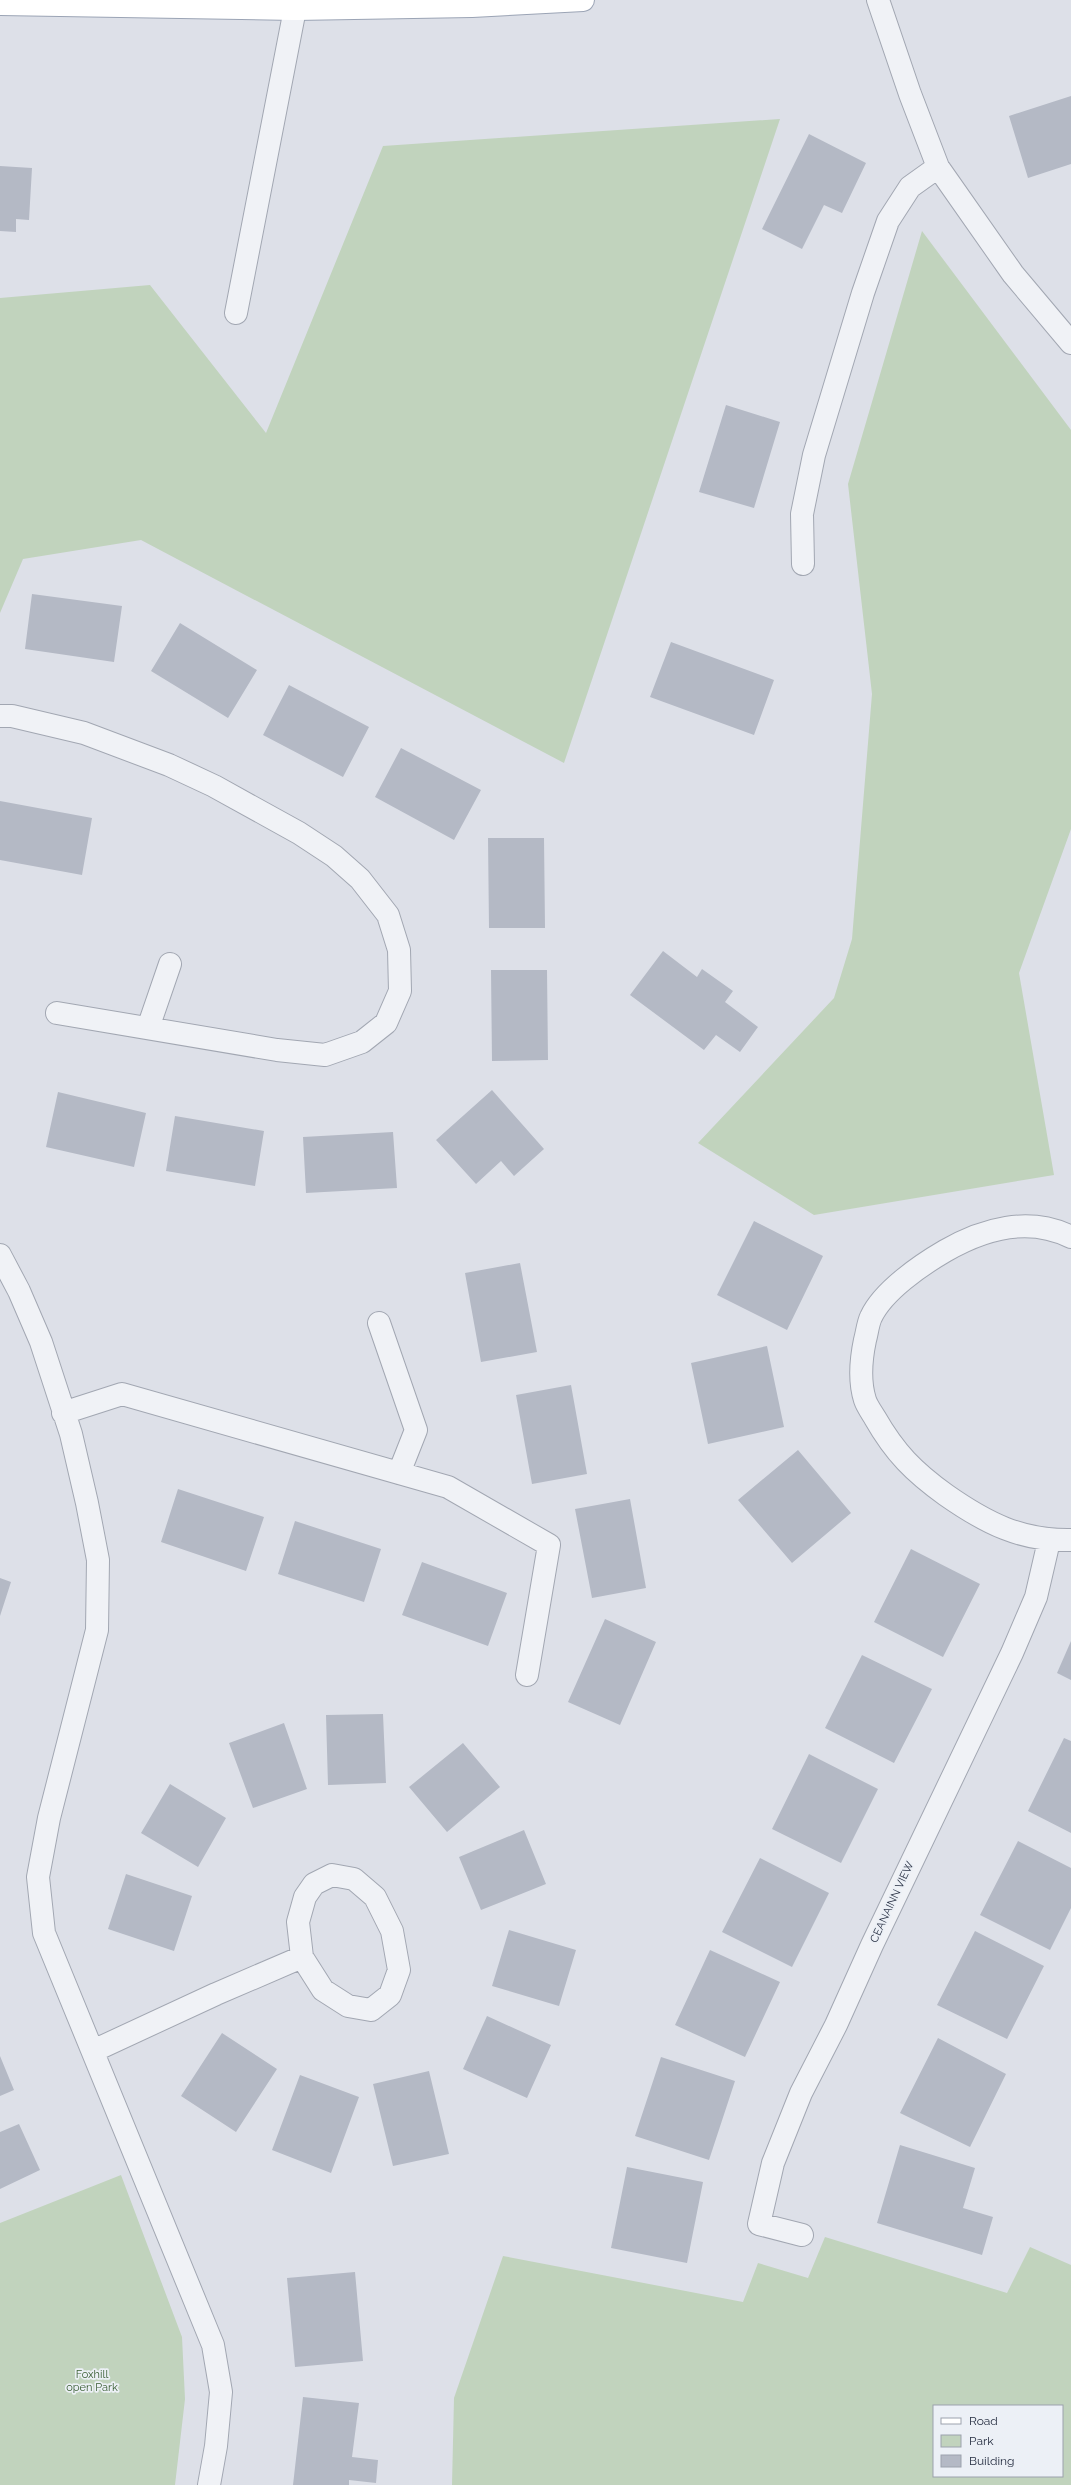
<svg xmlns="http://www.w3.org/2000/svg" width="1071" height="2485" viewBox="0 0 1071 2485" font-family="Raleway,sans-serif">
<rect width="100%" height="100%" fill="#dde0e8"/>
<path fill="#c1d3bd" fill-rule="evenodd" d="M780 119 564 763 141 540 23 559 0 613V298L150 285 266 433 383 146Z
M922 231 1071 430V829L1019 973 1054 1175 814 1215 698 1143 834 998 852 939 872 694 848 484Z
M121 2175 182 2337 185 2399 175 2485H0V2223Z
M825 2237 1007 2293 1030 2247 1071 2265V2485H452L454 2398 503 2256 743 2302 758 2263 808 2278ZM934 2406H1062V2476H934Z"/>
<path fill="#b4b9c5" d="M1071 96V164L1028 178 1009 116Z
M809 134 866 163 842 213 824 205 802 249 762 229Z
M0 166 32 168 29 220 16 219V232L0 231Z
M726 405 780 422 754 508 699 492Z
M32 594 122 606 114 662 25 649Z
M180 623 257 670 228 718 151 671Z
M671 642 774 680 754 735 650 697Z
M289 685 369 727 343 777 263 735Z
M401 748 481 790 454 840 375 797Z
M0 801 92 818 82 875 0 860Z
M488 838H544L545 928H489Z
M663 951 697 977 702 969 733 991 725 1002 758 1027 740 1052 716 1035 704 1050 630 995Z
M491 970H547L548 1060 492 1061Z
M492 1090 544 1149 514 1176 501 1161 476 1184 436 1140Z
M58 1092 146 1113 134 1167 46 1147Z
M175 1116 264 1131 255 1186 166 1171Z
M393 1132 397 1188 306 1193 303 1137Z
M754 1221 823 1256 787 1330 717 1295Z
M520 1263 537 1352 481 1362 465 1273Z
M767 1346 784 1427 708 1444 691 1363Z
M571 1385 587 1474 532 1484 516 1395Z
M798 1450 851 1513 792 1563 738 1500Z
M178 1489 264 1517 246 1571 161 1542Z
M630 1499 646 1588 592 1598 575 1509Z
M295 1521 381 1549 364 1602 278 1574Z
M911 1549 980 1584 943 1657 874 1622Z
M422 1562 507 1593 488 1646 402 1615Z
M0 1578 11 1582 0 1616Z
M605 1619 656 1642 620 1725 568 1702Z
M1071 1641V1680L1057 1673Z
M862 1655 932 1689 894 1763 825 1728Z
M383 1714 386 1783 328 1785 326 1715Z
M284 1723 307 1789 253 1808 229 1743Z
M1064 1738 1071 1741V1833L1028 1811Z
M463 1743 500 1787 447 1832 409 1787Z
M809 1754 878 1789 841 1863 772 1829Z
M170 1784 226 1818 198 1867 141 1833Z
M524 1830 546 1884 481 1910 459 1857Z
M1018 1841 1071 1868V1908L1050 1950 980 1915Z
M760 1858 829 1893 792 1967 722 1932Z
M126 1874 192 1896 174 1951 108 1929Z
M509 1930 576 1950 559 2006 492 1986Z
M975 1931 1044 1966 1007 2039 937 2005Z
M710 1950 780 1982 745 2057 675 2025Z
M487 2016 551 2045 527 2098 463 2069Z
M222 2033 277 2069 236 2132 181 2096Z
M938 2038 1006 2074 970 2147 900 2113Z
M0 2056 14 2090 0 2096Z
M661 2057 735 2081 709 2160 635 2136Z
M429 2071 449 2154 393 2166 373 2084Z
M300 2075 359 2097 331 2173 272 2150Z
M19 2124 40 2170 0 2189V2132Z
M900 2145 975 2168 963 2208 993 2217 982 2255 877 2223Z
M627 2167 703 2182 687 2263 611 2248Z
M355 2272 363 2361 295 2367 287 2278Z
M303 2397 359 2403 352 2457 378 2460 376 2483 349 2480V2485H293Z"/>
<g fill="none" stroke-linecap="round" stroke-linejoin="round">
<g stroke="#a2a7b2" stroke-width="24">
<path id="minor" d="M878 0 910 94 938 167 1013 274 1071 343
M236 313 295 9
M803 564 802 514 814 455 863 293 888 221 910 187 938 167
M0 716H12L84 733 169 765 214 786 299 833 334 856 360 879 388 915 399 950 400 991 386 1023 362 1042 325 1055 277 1050 57 1013
M148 1028 170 964
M1071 1237C1029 1216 983 1229 945 1251 921 1265 883 1291 871 1317 868 1323 867 1333 865 1340 861 1359 859 1381 865 1400 867 1406 872 1413 875 1418 895 1453 914 1472 946 1495 986 1523 1021 1541 1071 1540
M0 1255 19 1291 41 1342 71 1434 87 1503 98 1560 97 1630 49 1818 38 1877 44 1933 213 2345 221 2392 216 2446 209 2485
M379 1323 416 1430 399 1473
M63 1413 122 1394 448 1487 549 1545 527 1675
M332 1875 354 1879 375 1897 392 1931 399 1970 390 1995 371 2010 348 2006 323 1990 302 1957 298 1922 305 1897 314 1884Z
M93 2051 216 1994 302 1957
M802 2235 759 2224 773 2163 801 2093 836 2025 872 1945 1012 1653 1036 1597 1049 1541"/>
</g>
<g stroke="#9ba4b5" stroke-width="24">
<path id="major" d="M0 4 295 9 472 6 583 0"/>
</g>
<use href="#minor" stroke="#f0f2f6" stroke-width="22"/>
<use href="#major" stroke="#fff" stroke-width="22"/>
</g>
<g text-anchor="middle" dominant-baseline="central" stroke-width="3.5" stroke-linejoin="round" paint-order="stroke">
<g font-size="11" fill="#252d40" stroke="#ecf0f6">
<text transform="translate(892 1902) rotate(-65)">CEANAINN VIEW</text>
</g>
<g font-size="11" fill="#375c31" stroke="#ecf0f6">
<text x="92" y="2374">Foxhill<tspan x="92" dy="13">open Park</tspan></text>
</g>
</g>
<rect x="933" y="2405" width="130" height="72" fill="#ecf0f6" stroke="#9ca2ad"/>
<rect x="941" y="2418" width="20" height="6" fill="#ffffff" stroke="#9ca2ad"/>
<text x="969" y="2425" font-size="12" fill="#252d40">Road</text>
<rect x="941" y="2435" width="20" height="12" fill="#c1d3bd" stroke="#9ca2ad"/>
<text x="969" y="2445" font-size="12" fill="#252d40">Park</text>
<rect x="941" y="2455" width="20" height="12" fill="#b4b9c5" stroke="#9ca2ad"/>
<text x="969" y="2465" font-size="12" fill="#252d40">Building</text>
</svg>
